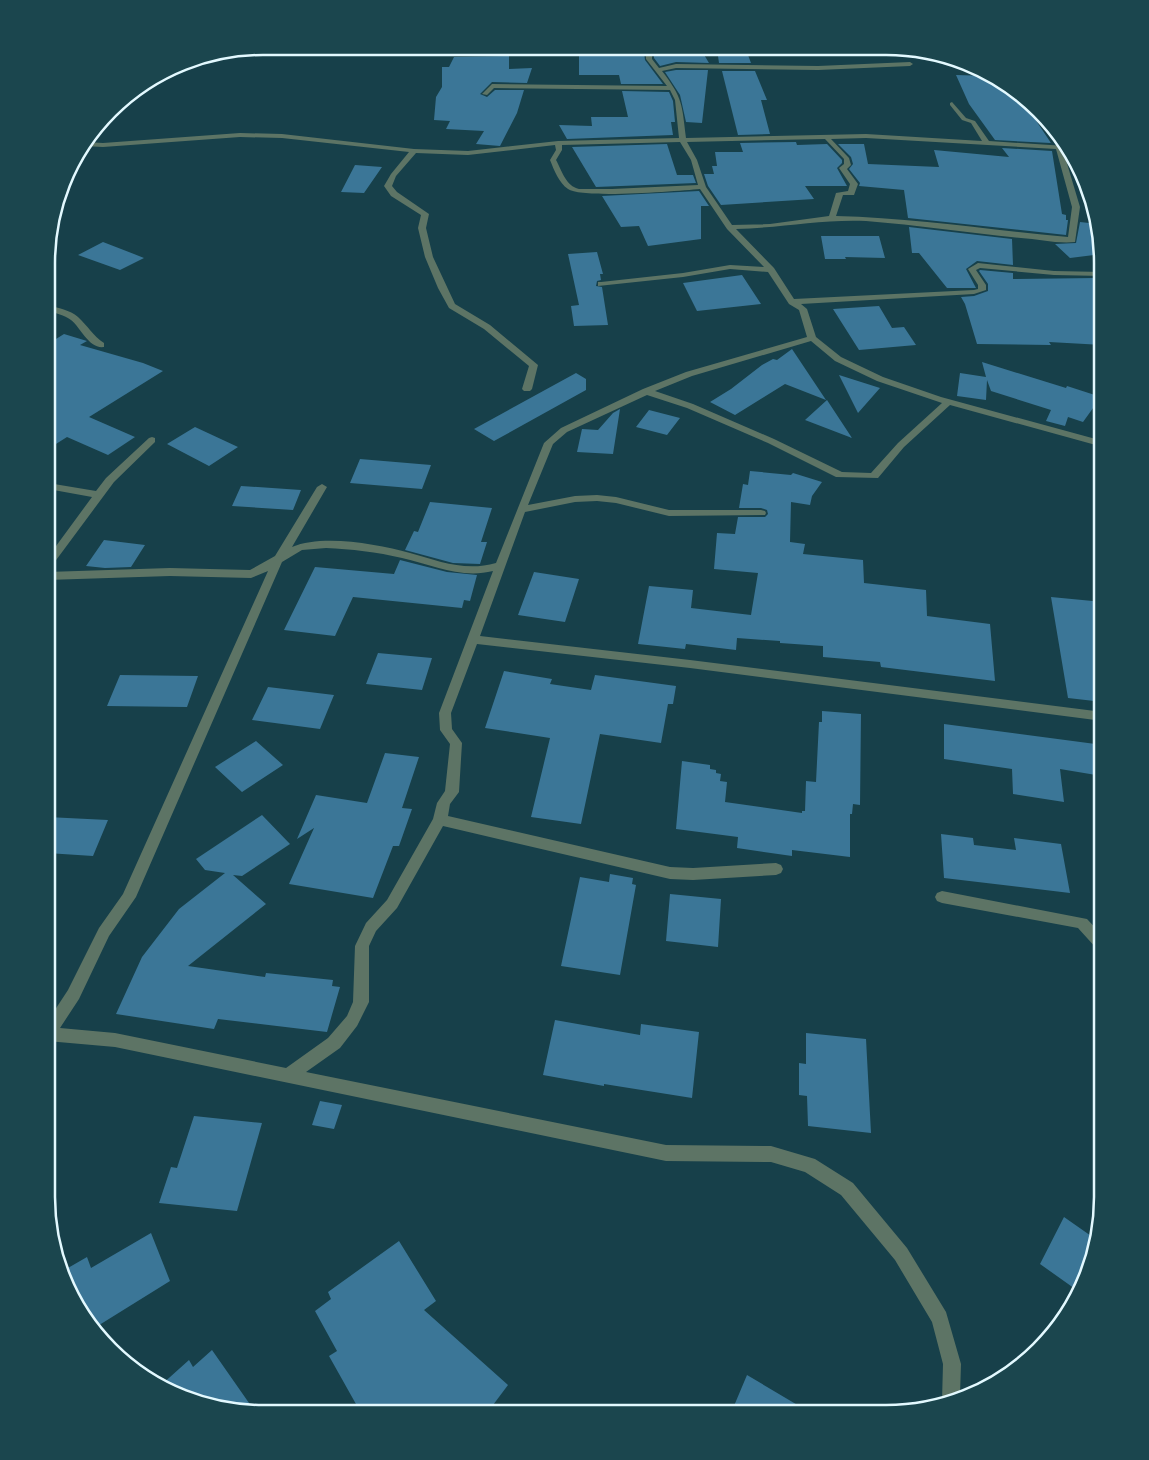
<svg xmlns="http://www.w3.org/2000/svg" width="1149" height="1460" viewBox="0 0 1149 1460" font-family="Ubuntu,sans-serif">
<rect width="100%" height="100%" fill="#17404a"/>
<path fill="#3b7697" d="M579 47H639L644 53 645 60 663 84H621L619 75H579Z
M651 47 700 48 709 63 676 62 660 66 654 58V52Z
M748 55 751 63H719L718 56Z
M509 56V69L532 68 527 83 492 82 480 94 487 97 495 90H524L517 113 500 146 476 144 484 131 446 129 450 121 434 120 436 97 442 87V67H449L454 57Z
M676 70H708L702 123 686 122 680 95 665 72Z
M722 71H755L767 100H761L770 134 738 135Z
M956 75 989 76 1007 83 1040 119H1035L1051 143 995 140 969 104Z
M622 91 669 92 673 101 675 122H671L673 135 567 139 559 125 592 126 591 117H628Z
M796 142 797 145 827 144 842 160V163L837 168 847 186H805L814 199 721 205 708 186 704 174H714L712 166H717L715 152H743L740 143Z
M667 144 677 175H693L696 183 596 187 572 147Z
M838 144H864L868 164 939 167 934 150 1009 157 1002 148 1052 151 1062 214 1066 215V220H1068L1066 235 908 218 904 190 859 186 860 183 849 169 853 164 851 157Z
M355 165 382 167 364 193 341 192Z
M699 191 709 206H701V239L648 246 639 226 621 227 602 196Z
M1080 222 1098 224 1102 254 1070 258 1055 244 1076 243Z
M909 227 1012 239 1013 265 977 261 966 269 976 288H947L919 253H912Z
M821 236H879L885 258 845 257 846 259H825Z
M103 242 134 254 144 258 120 270 78 255Z
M597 252 603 274H600L601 280 597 281 596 286 602 287 608 325 574 326 571 306 579 305 568 254Z
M980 270 1013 273V279L1096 278 1103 287V345L1049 342 1051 345 977 344 965 304 961 297 974 296 988 291V284L979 271Z
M742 275 761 304 697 311 683 283Z
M879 306 892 328 904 327 916 345 859 350 833 309Z
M64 334 87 341 80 345 143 363 163 371 89 417 135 437 108 455 67 437 48 449V344Z
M792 349 826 400 785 384 735 415 710 402 731 389 762 365 773 359 777 360Z
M982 362 1066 388 1067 386 1101 397 1083 422 1068 417 1065 426 1046 421 1051 410 991 391 987 380 986 400 957 396 960 373 986 377Z
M576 373 586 379V390L494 441 474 429Z
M839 375 880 388 858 413Z
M827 400 852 438 805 420Z
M620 409 613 454 577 452 582 429 598 430 613 413Z
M649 410 680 418 667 435 636 427Z
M195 427 238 447 209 466 167 444Z
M360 459 431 465 422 489 350 483Z
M750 471 791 475 793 473 822 482 812 496 810 505 791 502 790 542 805 544 803 554 863 560 864 583 926 590 927 616 990 624 995 681 881 667 880 662 823 657V646L780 643V641L737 638 736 650 686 644 685 649 638 644 649 586 693 590 691 608 751 615 758 573 714 569 717 533 735 534 738 517H765L768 514 767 510 761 508H739L743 484 748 485Z
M241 486 301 490 293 510 232 506Z
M430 502 492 508 481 542H487L480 564 453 563 405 550 414 531 418 532Z
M104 540 145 545 131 567 105 568 86 566Z
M400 560 447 572 477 575 470 601 464 600 462 608 353 597 335 636 284 630 315 567 394 574Z
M534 572 579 579 565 622 518 615Z
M1051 597 1103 602V628L1094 627 1103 669V702L1068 698Z
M378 653 432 658 422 690 366 684Z
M504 671 552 679 550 684 591 690 595 675 676 686 673 704H668L661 743 600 734 581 824 531 817 550 738 485 728Z
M120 675 198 676 187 707 107 706Z
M268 687 334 695 320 729 252 720Z
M822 711 861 714 860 805 853 804 852 814H850V857L792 850V856L737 848 738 837 676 829 682 761 710 765V769L716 770V773L721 774 720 781 727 782 725 802 802 813V811H805L806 781 816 782 819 722H822Z
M944 724 1103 745 1102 776 1060 769 1064 802 1013 794 1012 769 944 759Z
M256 741 283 765 242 792 215 767Z
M385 753 419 757 402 808 412 809 399 846H393L373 898 289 884 314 828 297 839 316 795 367 803Z
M262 815 290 844 242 876 233 875 266 904 188 966 265 977 266 973 333 980 332 986 340 987 327 1032 218 1019 214 1029 116 1014 142 957 179 909 225 873 205 870 196 859Z
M47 817 108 820 93 856 47 853Z
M941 834 973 838 974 845 1016 850 1014 838 1061 844 1070 893 944 878Z
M610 874 633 878 632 884 636 885 620 975 561 966 580 877 609 882Z
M670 894 721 899 718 947 666 941Z
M555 1020 640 1035 641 1024 699 1032 692 1098 604 1084V1086L543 1075Z
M806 1033 866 1039 871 1133 808 1126 807 1096 799 1095V1063L806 1064Z
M320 1101 342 1105 334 1129 312 1125Z
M194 1116 262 1123 237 1211 159 1203 171 1167 177 1168Z
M1064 1217 1094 1238 1078 1291 1040 1264Z
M151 1233 170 1281 96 1327 75 1305 61 1272 87 1257 91 1268Z
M399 1241 436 1301 424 1310 508 1385 487 1413H361L329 1356 337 1351 315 1311 331 1299 328 1292Z
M212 1350 256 1413 193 1402 160 1386 189 1360 193 1367Z
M747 1375 811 1413H731Z"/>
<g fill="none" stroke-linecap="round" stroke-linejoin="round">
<path fill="#5d7465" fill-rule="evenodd" d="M641 47H648L652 52V59L659 68 676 64 818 66 910 62 913 64 910 66 818 70 676 68 662 71C683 98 682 105 686 138L866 134 982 141 971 123 962 120 950 105V103L952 102 966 118 975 121 989 141 1066 146 1069 150H1063L1080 207 1075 242C1058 244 1038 239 1021 238 969 233 918 225 866 221 822 219 780 228 736 229L774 268 794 299 974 290 978 289V285L968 269 978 263 1054 271 1103 272V276L1054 275 980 268 976 270 986 285V290L974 294 801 304 807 309 816 337 841 357 883 377 941 397 1103 441V447L950 405 904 447 878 478 836 477 768 443 687 408 647 395 567 432 553 444 528 505 575 496 597 495 616 497 669 510H761L765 511 766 513 765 515 669 516 616 503 597 501 575 502 525 512 480 636 690 660 1103 712V721L690 668 477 644 451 713 452 729 462 743 459 792 450 804 448 816 670 867 693 868 776 863 781 865 783 869 781 873 776 875 693 880 670 879 443 826 397 908 376 931 369 946V1002L357 1026 340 1048 306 1072 666 1145 771 1146 815 1159 853 1183 907 1248 946 1312 961 1364 960 1395 942 1401 943 1364 932 1322 895 1260 841 1195 805 1172 771 1162 666 1161 115 1047 47 1041V1022L68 990 99 928 123 894 268 571 251 578 170 576 47 580V572L170 568 250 570 275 556 317 487 322 484 327 487 292 547C323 534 377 544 410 553 439 561 465 572 496 563L544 443 561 428 643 389 686 372 807 337 799 310 789 304 768 272 730 269 683 277 598 286V282H601L683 273 730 265 764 267 727 229 700 189C678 191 582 199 568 189 559 183 554 170 550 160L556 150 555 145 468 155 416 153 396 176 392 186 397 192 429 214 426 228 433 257 455 304 490 325 538 365 532 389 530 391H524L522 389 529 366 484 329 449 308 438 288 425 257 418 228 421 215 391 196 384 186 391 174 409 152 282 138 240 137 103 147 83 146 86 142 103 143 240 133 282 134 414 149 468 151 558 141 679 138 675 100 670 90 494 88 487 95 482 94 492 84 667 86 646 59V52ZM866 138 1056 149 1072 207 1068 237C991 230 914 218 836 216L843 195H854L858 184 847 169 851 165 849 158 831 139ZM825 139 844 159V164L839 168 850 184 848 191 836 193 829 216 770 224 732 225 706 187 697 160 687 142ZM680 142 691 160 698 185 612 189H579C566 186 562 171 556 160L562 150V145ZM811 341 835 361 877 381 942 403 898 443 871 473 842 472 774 439 693 404 655 391 692 376ZM326 548C351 549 377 552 402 558 433 565 461 579 493 571L439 713 440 730 450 744 445 791 437 803 433 819 387 900 366 923 355 946 353 1002 347 1016 328 1038 286 1068 115 1033 60 1028 79 999 109 936 136 897 282 562 302 550Z
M48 305C58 308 70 310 78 317 88 326 93 336 104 343V347C89 349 81 328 71 320 64 315 56 313 48 311Z
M152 437 155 438V442L114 482 51 567 47 568 48 557 92 497 48 489V483L96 491 106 478 149 438Z
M942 891 1087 919 1102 935V951L1097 949 1078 928 942 903 937 901 935 897 937 893Z"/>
</g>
<path d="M0 0H1149V1460H0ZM263 55H886A208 208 0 0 1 1094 263V1197A208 208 0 0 1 886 1405H263A208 208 0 0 1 55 1197V263A208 208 0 0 1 263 55Z" fill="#1b464e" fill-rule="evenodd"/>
<path fill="none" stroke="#e3f9ff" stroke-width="2.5" d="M263 55H886A208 208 0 0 1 1094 263V1197A208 208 0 0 1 886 1405H263A208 208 0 0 1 55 1197V263A208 208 0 0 1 263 55Z"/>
</svg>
